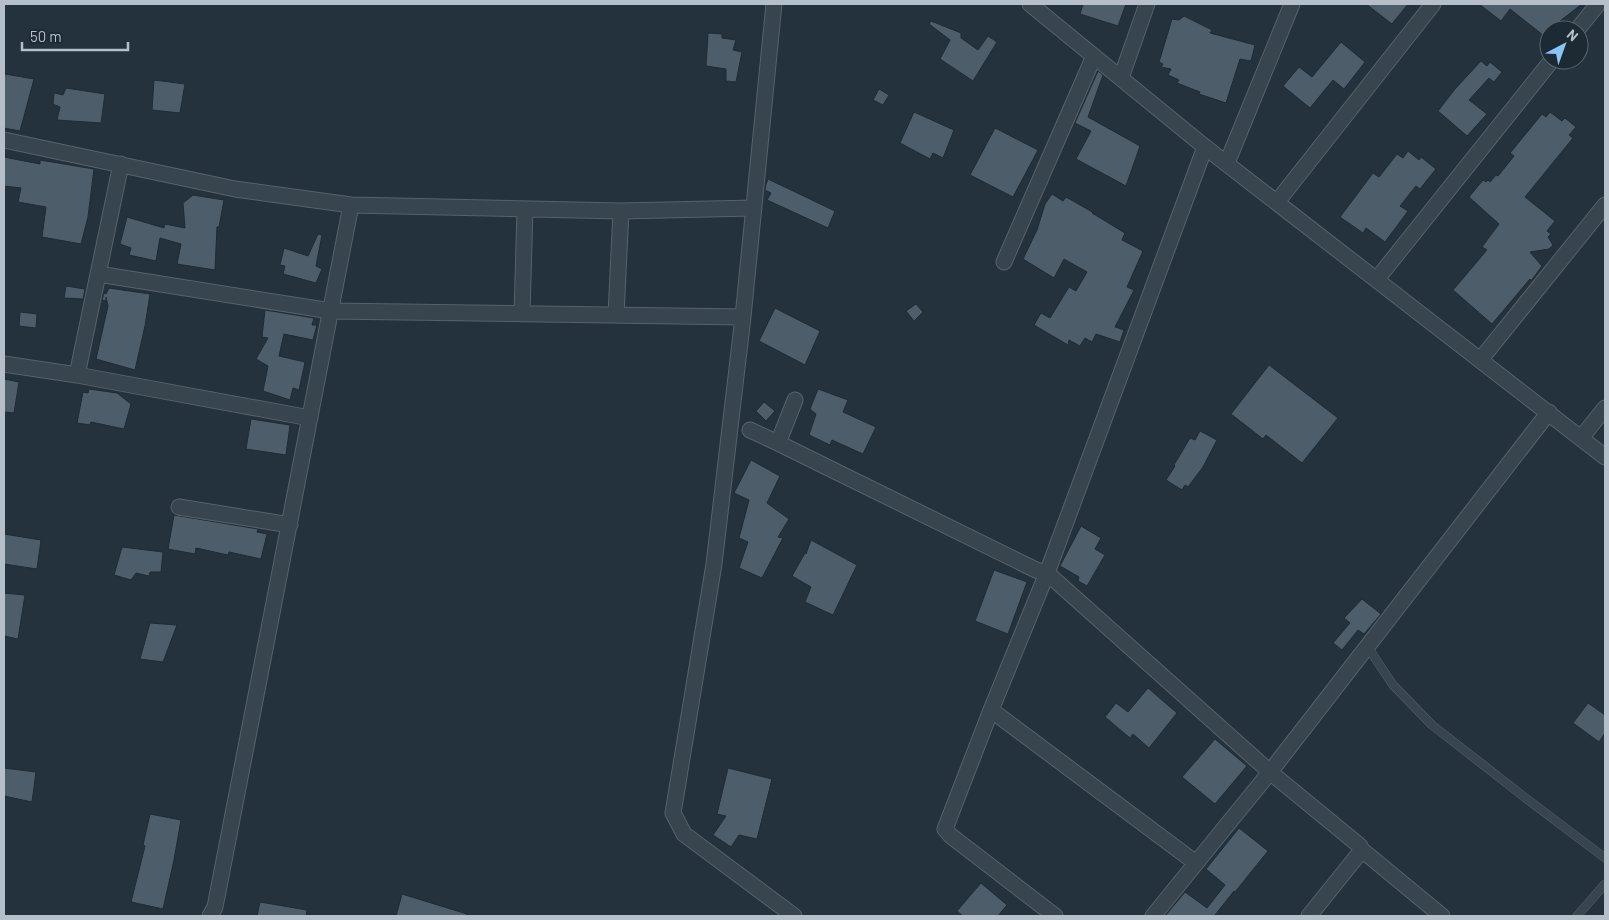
<svg xmlns="http://www.w3.org/2000/svg" width="1609" height="920" viewBox="0 0 1609 920" font-family="Barlow,sans-serif">
<rect width="100%" height="100%" fill="#24323e"/>
<path fill="#4d5d69" stroke="#1f2b35" d="M1083 4H1126L1118 26 1080 14Z
M1366 4H1408L1392 24Z
M1479 4H1582L1551 28 1544 36 1510 9 1501 21Z
M1184 16 1212 30 1210 33 1255 45 1251 61 1240 59 1226 103 1199 94 1200 92 1177 83 1179 80 1168 75 1171 69 1161 67 1163 64 1159 62 1172 19 1179 20Z
M931 21 961 33V38L978 50 988 36 997 42 973 81 940 59 950 40 929 24Z
M708 33 722 34V38L736 40 733 50 742 52 736 82 726 81V69L706 66Z
M1341 42 1365 62 1344 89 1333 80 1310 108 1283 86 1299 67 1312 77Z
M1481 61 1487 66 1490 62 1502 72 1494 82 1489 78 1469 100 1487 114 1467 136 1438 111 1455 89Z
M1098 71 1103 75 1088 117 1140 146 1126 186 1076 159 1091 131 1075 123Z
M5 74 34 79 20 131 4 128V80Z
M154 80 185 84 180 113 152 110Z
M66 88 105 94 101 123 57 120 60 107 53 104 54 93 63 95Z
M879 89 889 95 883 105 873 100Z
M914 112 954 130 943 158 933 153 930 159 900 143Z
M1550 112 1562 121 1565 118 1576 127 1569 135 1573 138 1525 197 1555 221 1547 231 1551 234 1548 237 1553 245 1549 249 1530 252 1542 266 1531 281 1530 279 1492 324 1453 290 1487 250 1482 247 1499 224 1469 197 1483 180 1486 182 1488 180 1490 182 1496 175 1498 176 1514 156 1510 153 1542 114 1546 117Z
M995 128 1038 150 1013 197 970 175Z
M1408 151 1419 160 1421 157 1436 169 1420 189 1416 186 1400 206 1408 211 1385 242 1366 228 1363 233 1340 217 1373 173 1379 177 1397 154 1403 158Z
M4 157 40 164V160L94 169 88 217 81 244 42 237 46 207 18 202 21 188 4 186Z
M768 179 835 211 828 228 767 200 771 193 765 190 766 184Z
M1052 194 1063 201 1066 197 1094 213H1092L1125 233 1122 240 1143 251 1127 287 1134 290 1115 327 1124 330 1120 342 1096 334 1092 342 1085 338 1080 346 1069 340 1068 345 1034 325 1041 313 1050 318 1069 287 1076 291 1087 272 1064 259 1054 278 1023 259 1037 230 1045 204Z
M193 195 224 200 219 227H217L215 270 177 264 181 244 160 238 156 261 129 255 131 248 120 244 127 217 164 228 165 224 185 228 183 203Z
M318 234 322 235 316 266 322 269 316 283 283 274 285 266 280 265 284 248 308 256Z
M66 286 85 289 83 299 64 298Z
M109 288 150 294 145 326 135 370 96 359 108 306 106 297V301L102 300 104 293 106 294Z
M916 304 923 312 914 321 906 311Z
M775 308 820 331 805 365 759 341Z
M265 310 314 318 312 325H317L313 340 284 334 279 356 305 362 299 390 293 388 290 400 263 391 268 366 256 359 268 338 262 337Z
M20 312 37 314 36 328 19 326Z
M1269 365 1338 418 1302 463 1266 435 1263 439 1231 414Z
M4 379 19 382 14 413 4 412Z
M89 389 117 393 131 404 124 429 91 422 90 425 77 423 83 392 88 393Z
M818 389 848 400 843 412 876 427 863 454 832 440 830 445 809 435 816 414 810 409Z
M764 402 775 411 766 421 756 411Z
M251 419 290 425 286 455 246 449Z
M1200 431 1217 440 1203 467 1188 487 1185 485 1182 490 1166 480 1175 466 1174 465 1190 438 1195 440Z
M751 460 780 476 767 503 789 519 778 537 783 538 762 578 739 568 748 542 739 538 749 500 734 493Z
M174 515 258 529 257 532 267 534 261 559 229 552 228 555 196 548 195 554 168 549Z
M1081 526 1101 538 1095 549 1105 555 1087 586 1078 581 1079 577 1060 566Z
M4 534 41 540 37 569 4 564Z
M811 540 857 565 833 615 805 602 811 587 792 576 805 553 806 554Z
M122 547 163 552 161 572H150L149 576 136 573 131 580 114 575Z
M994 570 1027 582 1008 634 975 621Z
M4 593 25 595 18 639 4 636Z
M1362 599 1381 614 1364 634 1358 630 1342 650 1333 643 1350 623 1344 618Z
M150 623 177 625 163 662 140 659Z
M1148 688 1177 713 1149 748 1133 734 1130 738 1105 717 1116 703 1128 712Z
M1588 703 1605 715V733L1599 742 1573 723Z
M1215 739 1247 766 1215 804 1182 777Z
M4 768 36 772 32 802 4 796Z
M728 768 772 779 757 839 739 835 731 847 713 835 726 816 717 814Z
M150 814 181 820 174 860 163 909 131 902 145 846 143 845Z
M1239 828 1268 851 1235 892 1234 891 1215 915 1217 916H1165L1185 892 1207 908 1225 885 1206 869Z
M981 883 1007 905 998 916H963L957 911Z
M402 894 467 914 466 916H396Z
M260 902 307 910 306 916H257Z"/>
<g fill="none" stroke-linecap="round" stroke-linejoin="round">
<g stroke="#56626c" stroke-width="9">
<path id="service" d="M1367 646 1393 685 1432 725 1523 796 1605 858
M1577 916 1605 884"/>
</g>
<g stroke="#56626c" stroke-width="17">
<path id="minor" d="M774 4 743 317 714 564 673 813 684 834 794 916
M1030 4 1205 147 1605 457
M1577 30 1598 4
M1121 78 1147 4
M4 140 235 189 351 205 621 211 754 208
M1227 163 1292 4
M1277 202 1433 4
M1004 262 1094 56
M98 274 331 311 743 317
M1377 279 1552 60
M522 314 525 209
M616 315 621 211
M1481 359 1605 205
M4 364 77 375 310 418
M77 375 121 164
M795 400 778 443 1036 570 1047 573 1270 772 1360 846 1362 850 1442 916
M750 430 778 443
M1581 438 1605 408
M179 507 290 525
M991 710 1196 863
M210 916 215 907 351 205
M1055 916 951 836 945 829 991 710 1047 573 1205 147
M1153 916 1270 772 1549 412
M1309 916 1362 850"/>
</g>
<use href="#service" stroke="#38444e" stroke-width="8"/>
<use href="#minor" stroke="#38444e" stroke-width="15"/>
</g>
<rect width="1609" height="920" fill="none" stroke="#b4bfc9" stroke-width="10"/>
<g transform="translate(1564 45) rotate(41)"><circle r="24" fill="#1d2933" stroke="#59656f"/>
<path d="M0-4L9 19L0 12L-9 19Z" fill="#8ac3f8"/>
<text y="-8" font-size="14" font-weight="bold" text-anchor="middle" fill="#b4bfc9">N</text>
</g>
<path d="M22 42v8h106v-8" fill="none" stroke="#b4bfc9" stroke-width="2.5"/>
<text x="30" y="42" font-size="15" fill="#b4bfc9" stroke="#1d2933" stroke-width="4" paint-order="stroke">50 m</text>
</svg>
